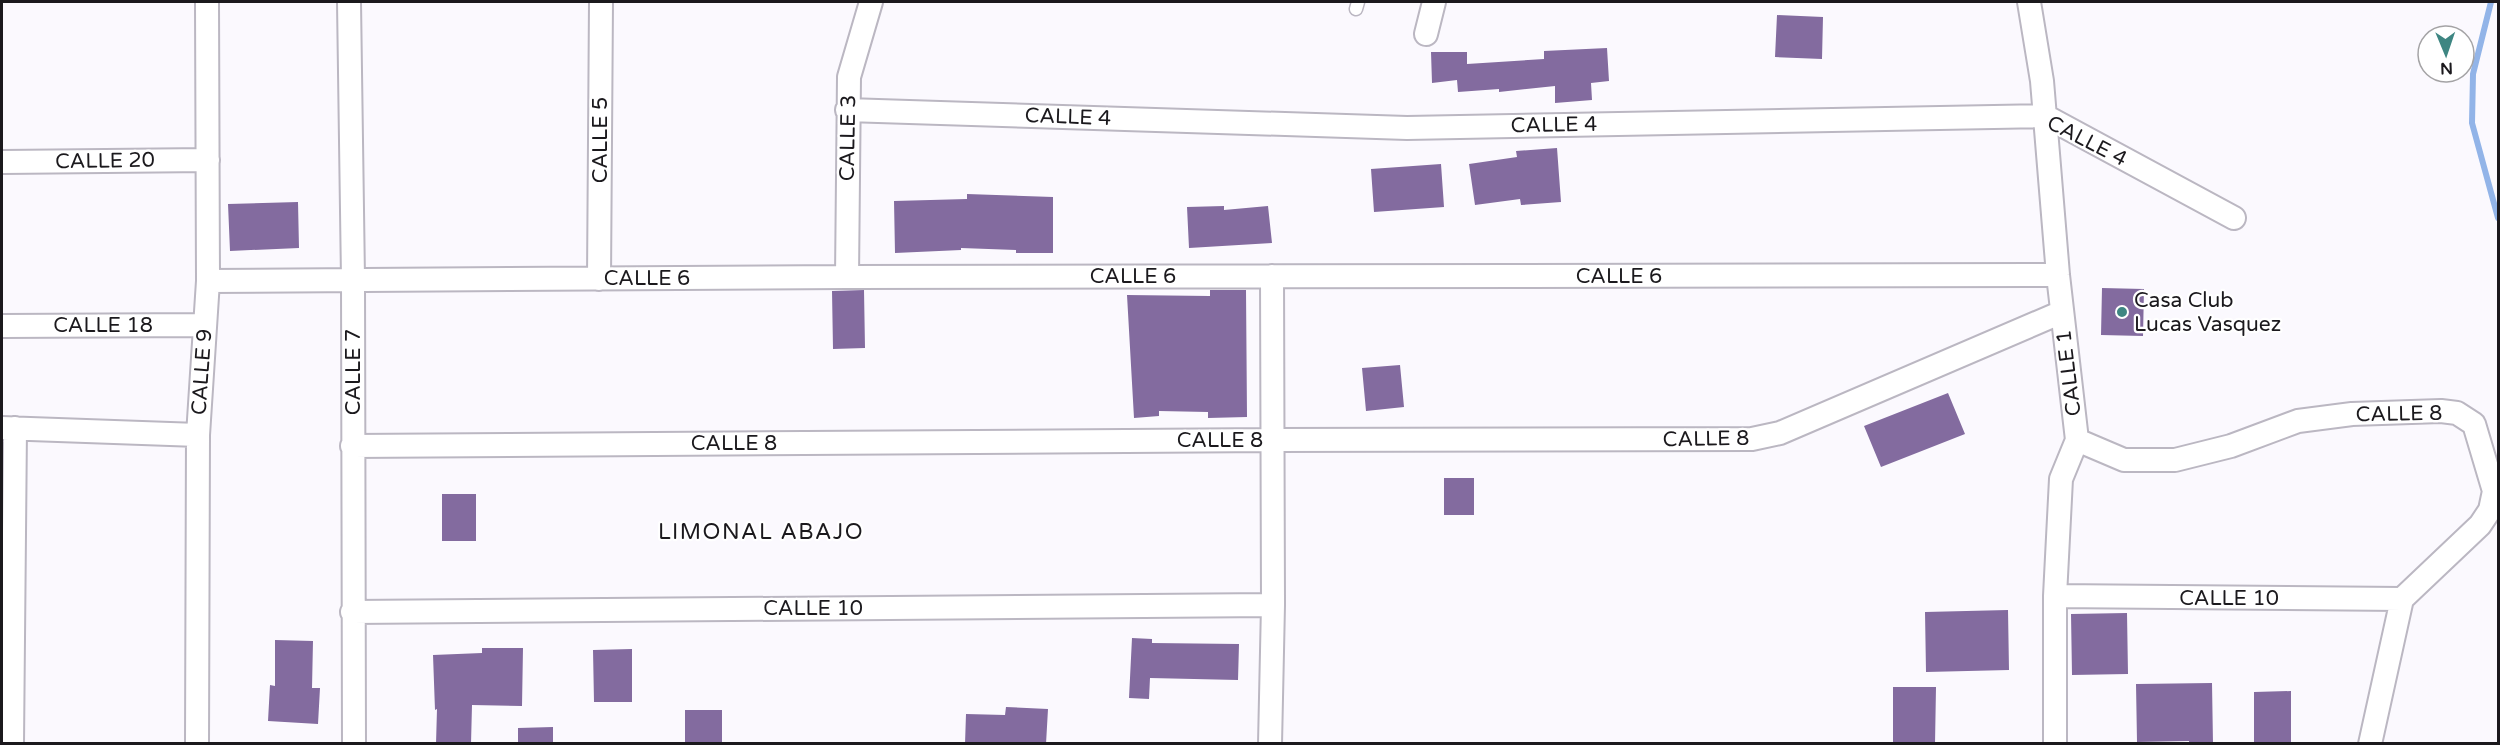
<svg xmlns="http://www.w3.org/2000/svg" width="2500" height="745" viewBox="0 0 2500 745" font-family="'Varela Round',sans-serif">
<rect width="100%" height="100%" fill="#fbf9fe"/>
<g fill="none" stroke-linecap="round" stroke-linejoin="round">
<path stroke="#92b4e8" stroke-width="6" d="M2491 2 2473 74 2472 123 2498 218"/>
</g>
<path fill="#836b9f" d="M1777 15 1823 17 1822 59 1775 57Z
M1607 48 1609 81 1591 83 1592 100 1555 103V86L1499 92V89L1458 92 1457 80 1432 83 1431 52H1467V64L1544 59V51Z
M1557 148 1561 202 1521 205 1520 199 1475 205 1469 164 1517 157 1516 151Z
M1441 164 1444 207 1374 212 1371 169Z
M967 194 1053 197V253H1016V250L961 248V250L895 253 894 201 967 199Z
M298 202 299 248 230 251 228 204Z
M1224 206V210L1268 206 1272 243 1189 248 1187 207Z
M2102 288 2144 289 2143 336 2101 335Z
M864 290 865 348 833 349 832 291Z
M1210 290H1246L1247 417 1208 418V412L1159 411V416L1134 418 1127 295 1210 296Z
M1400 365 1404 407 1366 411 1362 368Z
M1948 393 1965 434 1881 467 1864 426Z
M1444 478H1474V515H1444Z
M442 494H476V541H442Z
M2008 610 2009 670 1926 672 1925 612Z
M2127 613 2128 674 2072 675 2071 614Z
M1132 638 1152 639V643L1239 644 1238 680 1150 678 1149 699 1129 698Z
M275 640 313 641 312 688H320L318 724 268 721 270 685 275 686Z
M482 648H523L522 706 472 705 471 744H436L437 709 435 710 433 655 482 653Z
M632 649V702H594L593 650Z
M2212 683 2213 744H2189V741L2137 742 2136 684Z
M1893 687H1936L1935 744H1893Z
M2291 691V744H2254V692Z
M1006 707 1048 709 1046 744H965L966 714 1005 715Z
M685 710H722V744H685Z
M553 727V744H518V728Z"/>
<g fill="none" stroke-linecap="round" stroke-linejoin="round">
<g stroke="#bbb7c2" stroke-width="15">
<path id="lane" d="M1356 9 1358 2"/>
</g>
<g stroke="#bbb7c2" stroke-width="26">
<path id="street" d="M349 2 353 279 354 744
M2029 2 2042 81 2058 275 2077 440 2061 479 2055 596V744
M1426 34 1434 2
M847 110 1407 128 2045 116 2234 218
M2 162 208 160
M847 277 849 77 871 2
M599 279 601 2
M208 281 847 277 2058 275
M2 326 205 325
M2 428 198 435
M2077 440 2124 460H2175L2231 446 2298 421 2352 414 2441 411 2457 413 2474 424 2494 491 2490 510 2480 525 2402 599 2370 744
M352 446 1273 440 1752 439 1780 433 2062 312
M2055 596 2402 599
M352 612 1273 605
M12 744 15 428
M197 744 198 435 208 281 207 2
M1270 744 1273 605 1272 276"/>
</g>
<use href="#lane" stroke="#fff" stroke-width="12"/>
<use href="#street" stroke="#fff" stroke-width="22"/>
</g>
<circle fill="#3e8682" stroke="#fff" stroke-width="2" cx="2122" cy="312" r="6"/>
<g text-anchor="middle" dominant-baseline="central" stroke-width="4.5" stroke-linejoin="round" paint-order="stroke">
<g font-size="21" fill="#1b191d" stroke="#fff">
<text transform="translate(1068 117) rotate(2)">CALLE 4</text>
<text transform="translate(1554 125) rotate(-1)">CALLE 4</text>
<text transform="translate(848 138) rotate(-89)">CALLE 3</text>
<text transform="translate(600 140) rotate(-90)">CALLE 5</text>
<text transform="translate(2087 141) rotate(27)">CALLE 4</text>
<text transform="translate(105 161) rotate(-1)">CALLE 20</text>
<text x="1133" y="276">CALLE 6</text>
<text x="1619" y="276">CALLE 6</text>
<text x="647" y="278">CALLE 6</text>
<text x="103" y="325">CALLE 18</text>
<text transform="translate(202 372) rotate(-86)">CALLE 9</text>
<text transform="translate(353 372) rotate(-90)">CALLE 7</text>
<text transform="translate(2069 373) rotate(-97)">CALLE 1</text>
<text transform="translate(2399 414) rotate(-1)">CALLE 8</text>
<text transform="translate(1706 439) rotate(-1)">CALLE 8</text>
<text x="1220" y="440">CALLE 8</text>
<text x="734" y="443">CALLE 8</text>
<text x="2229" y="598">CALLE 10</text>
<text x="813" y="608">CALLE 10</text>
</g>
<g font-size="21" fill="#1b191d" stroke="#fff" text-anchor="start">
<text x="2134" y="300">Casa Club<tspan x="2134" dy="24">Lucas Vasquez</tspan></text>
</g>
<g font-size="22" letter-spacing="1.5" fill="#1b191d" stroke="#fff">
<text x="761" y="532">LIMONAL ABAJO</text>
</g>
</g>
<rect width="2500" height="745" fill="none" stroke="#1b191d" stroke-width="6"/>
<g transform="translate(2446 54) rotate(178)"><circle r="28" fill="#ffffff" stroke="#a4a3a5" stroke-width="1.5"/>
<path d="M0-4.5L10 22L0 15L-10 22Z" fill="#3e8682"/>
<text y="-9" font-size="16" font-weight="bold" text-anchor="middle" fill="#1b191d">N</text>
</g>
</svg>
